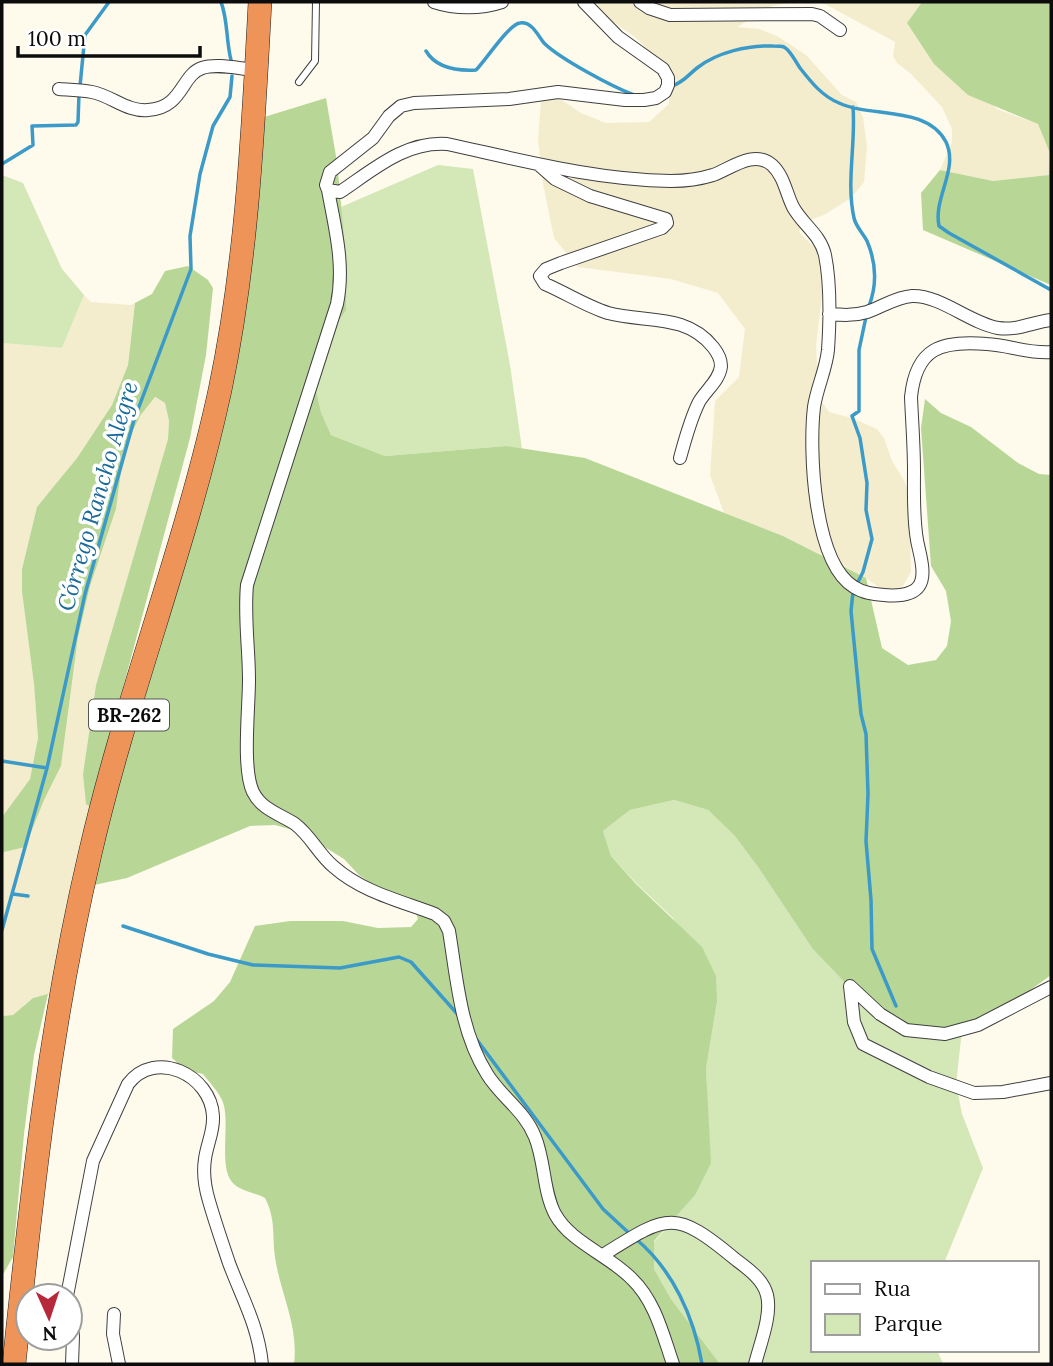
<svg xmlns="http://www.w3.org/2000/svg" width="1053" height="1366" viewBox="0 0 1053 1366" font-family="Lora,serif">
<rect width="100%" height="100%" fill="#fefaec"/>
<path fill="#f3edce" d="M584 2H922L907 23 997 109 1038 124 1050 153V175L993 181 940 170 952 142V129L942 107 911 74 897 63 893 56 895 42 823 3H788L772 6 737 27 759 29 777 36 806 55 842 95 856 102 863 117 867 147 864 182 851 198 824 215 804 222 799 232 818 251 825 271 816 345 818 385 822 402 829 412 852 418 877 429 884 438 892 461 904 480 909 494 911 572 900 591 889 592 878 587 866 578 783 536 724 513 710 475 715 401 739 377 745 329 718 293 671 279 578 267 554 238 543 184 538 140 541 100 548 87 553 94 581 113 606 123 649 122 669 104V90L658 60 635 37Z
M84 295 91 302 131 305 135 303 128 365 112 405 77 458 37 508 22 569V592L34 684 38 738 30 779 2 817V343L62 348Z
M154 397 165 403 169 421 168 439 96 685 83 774 91 807 49 995 33 998 13 1015 2 1016V858L4 852 44 800 61 766 78 637 90 586 116 509 124 449 140 416Z"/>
<path fill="#d3e7b7" d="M438 165 473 169 510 365 522 449 506 446 385 456 331 435 321 412 311 366 345 245 341 207Z
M2 175 23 183 62 269 84 295 62 348 2 343Z
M674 800 708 810 734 835 758 867 812 948 962 1030 956 1084 962 1114 983 1168 944 1263H813V1350H937L943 1364H720L671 1299 654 1269V1242L673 1221 707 1095 706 1069 717 1002 673 918 636 883 611 856 603 831 630 810Z"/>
<path fill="#b8d797" d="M922 2H1051V285L923 230 921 193 940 170 993 181 1049 175 1050 153 1038 124 968 95 934 64 907 23Z
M326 98 337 162 345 245 346 310 327 337 311 367 321 412 331 435 385 456 506 446 585 458 783 536 866 578 882 648 908 665 936 660 947 646 951 621 946 591 931 566 921 428 925 399 941 413 971 427 1018 463 1039 474 1051 475V975L999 1013 962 1030 886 1025 812 948 758 867 734 835 708 810 674 800 630 810 603 831 611 856 636 884 702 947 716 976 717 1002 706 1069 711 1163 695 1195 654 1241V1269L671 1299 720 1364H294C299 1326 280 1293 275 1257 272 1233 276 1220 265 1198 256 1193 242 1191 235 1185 216 1171 232 1121 222 1100 218 1091 209 1082 203 1074L186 1070 172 1058 173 1029 214 1001 230 982 255 926 290 921H343L378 928 411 927 418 919 414 907 379 889 359 875 344 859 300 832 275 825 250 826 127 878 94 885 113 803 185 550 261 118Z
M188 266 208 280 213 288 206 355 190 438 91 807 86 804 83 774 96 685 168 439 169 421 165 403 155 397 140 416 124 449 116 509 90 586 78 637 61 766 44 800 25 847 4 852 2 858V817L30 779 38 738 34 684 22 592V569L37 507 77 458 112 405 128 365 135 303 152 294 165 271Z
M48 994 34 1055 24 1134 13 1257 2 1276V1016L13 1015 33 998Z"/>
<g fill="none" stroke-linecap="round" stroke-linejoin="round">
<path stroke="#3c9ac8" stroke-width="3.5" d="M221 2C228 20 226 41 231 60
M426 51C436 68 457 71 476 70 486 60 509 24 520 23 532 21 538 36 544 43 560 59 613 87 634 95
M80 86 85 35 109 2
M672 86C684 82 688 75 697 68 717 52 749 45 773 46 776 46 781 46 784 47 791 51 795 61 800 68 811 82 822 96 839 103 871 118 927 105 946 142 959 169 933 198 939 226L949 233 1051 290
M853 107C856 143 846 182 854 218 856 227 863 233 867 241 876 262 877 285 869 306
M2 164 33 145 32 126 76 125 78 122 79 94
M866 317 859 350V411L852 416 860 438 867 483 866 510 872 539 863 572 853 592 851 611 861 714 866 734 868 794 866 841 871 900 872 949 896 1006
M2 761 47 768
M13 894 28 896
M123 926 208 954 253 965 340 968 399 957 411 962 460 1017
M2 930 47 768 85 594 134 420 191 269 190 236 200 174 213 126 230 97 232 76
M477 1040 603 1209 630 1234
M636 1239C673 1270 694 1317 702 1364"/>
<g stroke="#3f3f3f" stroke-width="8">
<path id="lane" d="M299 82 315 61 316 2"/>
</g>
<g stroke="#3f3f3f" stroke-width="14">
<path id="street" d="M434 2C455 9 481 9 502 2
M584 2 618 37 663 69 668 78V85L665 92 656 98 644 100H625L558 92 509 99 414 103 401 106 389 116 373 138 330 172 326 185 328 190 340 192C373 170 405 141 447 144 521 160 595 180 671 181 685 181 700 179 713 175 730 169 754 149 772 165 784 176 786 193 793 207 803 225 820 234 825 255 831 285 830 320 828 350 826 370 817 387 814 407 809 449 813 562 854 587 863 593 873 594 884 595 894 596 912 596 919 586 927 574 919 552 917 540 913 517 914 494 914 471 914 446 912 421 911 397 916 348 941 340 987 344 1008 345 1030 354 1051 352
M640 2 649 8 670 15 812 14 820 16 840 30
M59 89C70 90 82 90 92 92 112 96 127 112 148 110 183 108 181 75 202 68 217 63 240 69 256 70
M538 164 555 179 590 196 666 219 667 223 662 228 561 263 546 269 540 276 545 284C566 293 586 306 608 313 645 323 686 313 713 347 717 352 721 358 721 366 720 380 705 391 699 402 690 420 685 440 680 458
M328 190C335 228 345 265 337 304L247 585C244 617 249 648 249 680 249 708 242 769 253 792 262 810 280 814 295 824 311 836 319 855 334 867 362 892 401 901 435 914L444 921 449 931C457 979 460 1031 487 1074 501 1097 525 1111 535 1137 545 1161 543 1191 555 1214 571 1243 609 1255 632 1279 655 1301 663 1335 673 1364
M829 314C842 315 854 316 867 312 882 307 896 297 912 296 940 295 970 323 998 328 1017 331 1033 322 1051 320
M1051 987 978 1025 945 1034 906 1030 880 1014 850 986 854 1022 863 1044 929 1077 974 1093 1003 1092 1051 1083
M603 1255C667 1215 674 1208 735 1259 747 1268 763 1279 767 1295 772 1315 760 1344 755 1364
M67 1296 93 1161 128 1084C155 1048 211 1075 213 1116 214 1131 207 1144 205 1159 203 1172 205 1188 209 1201 215 1222 222 1242 229 1263 242 1298 258 1325 262 1364
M70 1312 73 1336 72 1364
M114 1314 113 1334 119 1364"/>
</g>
<g stroke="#1d1d1d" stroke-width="24">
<path id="highway" d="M14 1364C32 1191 50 1024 90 854 126 697 186 547 220 390 247 262 253 132 260 2"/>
</g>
<use href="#lane" stroke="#fff" stroke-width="6"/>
<use href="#street" stroke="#fff" stroke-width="12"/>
<use href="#highway" stroke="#ef9459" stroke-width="23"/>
</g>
<g text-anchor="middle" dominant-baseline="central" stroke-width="7" stroke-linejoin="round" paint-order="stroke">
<rect fill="#fff" stroke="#555" stroke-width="2" x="89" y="699.5" width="80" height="31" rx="5"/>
<g font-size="19" font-weight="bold" fill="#0c0c0c">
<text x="129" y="715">BR-262</text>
</g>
<g font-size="23" font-style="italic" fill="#1a6a9a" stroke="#fff">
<text transform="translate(97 496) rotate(-74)">Córrego Rancho Alegre</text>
</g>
</g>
<rect width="1053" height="1366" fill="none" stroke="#0c0c0c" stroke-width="7"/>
<rect x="811" y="1261" width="228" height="91" fill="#ffffff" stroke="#9e9e9e" stroke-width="2"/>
<rect x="825" y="1284" width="35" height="10" fill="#ffffff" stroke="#9e9e9e" stroke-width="2"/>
<text x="874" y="1296" font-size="21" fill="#0c0c0c">Rua</text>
<rect x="825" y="1314" width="35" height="21" fill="#d3e7b7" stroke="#9e9e9e" stroke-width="2"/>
<text x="874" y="1331" font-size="21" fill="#0c0c0c">Parque</text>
<g transform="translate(49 1317) rotate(177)"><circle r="33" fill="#ffffff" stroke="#9e9e9e" stroke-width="2"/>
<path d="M0-5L12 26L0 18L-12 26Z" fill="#b7293a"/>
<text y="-10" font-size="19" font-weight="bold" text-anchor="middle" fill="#0c0c0c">N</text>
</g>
<path d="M18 46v10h182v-10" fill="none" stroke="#0c0c0c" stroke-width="3.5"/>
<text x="28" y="46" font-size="21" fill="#0c0c0c" stroke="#ffffff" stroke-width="5" paint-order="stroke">100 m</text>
</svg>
